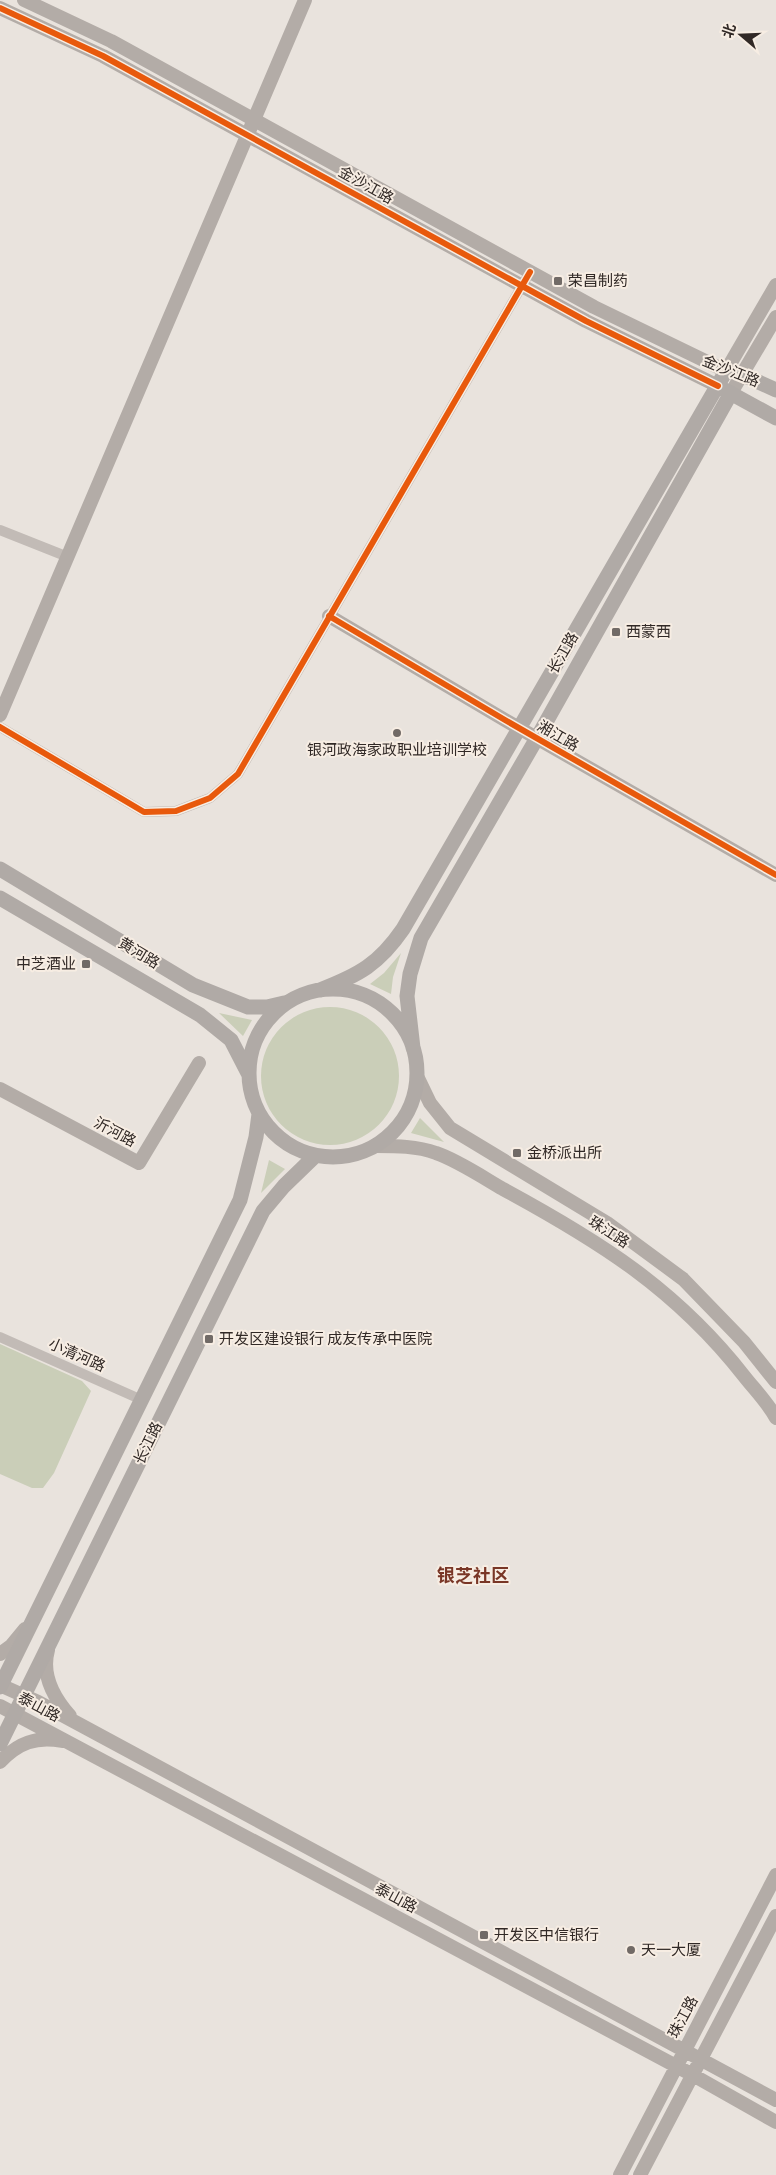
<svg xmlns="http://www.w3.org/2000/svg" width="776" height="2175" viewBox="0 0 776 2175" font-family="Signika,'Noto Sans SC',sans-serif">
<rect width="100%" height="100%" fill="#e9e3dd"/>
<path fill="#caceb8" d="M401 953 393 977 391 994 370 984 384 973Z
M261 1076a69 69 0 1 1 138 0a69 69 0 1 1-138 0Z
M219 1013 252 1020 243 1036Z
M420 1118 444 1142 411 1133Z
M269 1160 285 1169 261 1193Z
M0 1344 82 1381 91 1391 54 1473 43 1488H32L0 1474Z"/>
<g fill="none" stroke-linecap="round" stroke-linejoin="round">
<path stroke="#c2bbb6" stroke-width="10" d="M0 530 68 557
M0 727 144 812 176 811 210 798 238 774 530 272
M0 1337 142 1400"/>
<path stroke="#b3aca7" stroke-width="14" d="M24 0 111 41 594 307 726 371 776 285
M0 8 103 56 586 321 718 386
M731 393 776 317
M329 616 505 720 776 875
M0 715 305 0
M417 1076 430 1103 450 1128 607 1223 683 1279 744 1342 776 1382
M0 1089 139 1163 199 1063
M376 1146C396 1146 417 1146 436 1153 457 1160 484 1178 503 1189 599 1241 676 1289 744 1376 755 1390 768 1403 776 1418
M48 1650C41 1675 54 1698 70 1716
M0 1654 11 1646 25 1629
M0 1685 38 1702 776 2100
M0 1706 691 2074 776 2122
M0 1762C18 1743 36 1736 62 1741
M620 2175 776 1875
M640 2175 776 1916"/>
<path stroke="#b0aaa6" stroke-width="15" d="M723 389 776 418
M0 869 193 985 248 1007H267L284 1003
M0 898 200 1015 231 1040 248 1073
M249 1073a84 84 0 1 1 168 0a84 84 0 1 1-168 0Z
M320 990C359 975 379 964 403 929L726 371 743 375 776 390
M413 1048 407 996 410 974 421 938 537 738 731 393
M0 1687 240 1200 256 1137 259 1114
M0 1744 263 1211 284 1186 315 1156"/>
<g stroke="#f7ede3" stroke-width="9">
<path id="cycleway" d="M0 8 103 56 586 321 718 386
M329 616 505 720 776 875
M0 727 144 812 176 811 210 798 238 774 530 272"/>
</g>
<use href="#cycleway" stroke="#e8590c" stroke-width="6"/>
</g>
<g fill="#716a66" stroke="#f7ede3" stroke-width="2">
<rect x="553" y="276" width="10" height="10" rx="2.5"/>
<rect x="611" y="627" width="10" height="10" rx="2.5"/>
<circle cx="397" cy="733" r="5"/>
<rect x="81" y="959" width="10" height="10" rx="2.5"/>
<rect x="512" y="1148" width="10" height="10" rx="2.5"/>
<rect x="204" y="1334" width="10" height="10" rx="2.5"/>
<rect x="479" y="1930" width="10" height="10" rx="2.5"/>
<circle cx="631" cy="1950" r="5"/>
</g>
<g text-anchor="middle" dominant-baseline="central" stroke-width="4" stroke-linejoin="round" paint-order="stroke">
<g font-size="15" fill="#312926" stroke="#f7ede3">
<text transform="translate(366 185) rotate(29)">金沙江路</text>
<text transform="translate(731 371) rotate(22)">金沙江路</text>
<text transform="translate(563 653) rotate(-60)">长江路</text>
<text transform="translate(558 736) rotate(30)">湘江路</text>
<text transform="translate(139 953) rotate(31)">黄河路</text>
<text transform="translate(115 1132) rotate(28)">沂河路</text>
<text transform="translate(609 1232) rotate(33)">珠江路</text>
<text transform="translate(77 1355) rotate(24)">小清河路</text>
<text transform="translate(148 1443) rotate(-64)">长江路</text>
<text transform="translate(39 1707) rotate(28)">泰山路</text>
<text transform="translate(396 1898) rotate(28)">泰山路</text>
<text transform="translate(683 2017) rotate(-62)">珠江路</text>
</g>
<g font-size="15" fill="#312926" stroke="#f7ede3" text-anchor="start">
<text x="568" y="281">荣昌制药</text>
<text x="626" y="632">西蒙西</text>
<text x="397" y="750" text-anchor="middle">银河政海家政职业培训学校</text>
<text x="76" y="964" text-anchor="end">中芝酒业</text>
<text x="527" y="1153">金桥派出所</text>
<text x="219" y="1339">开发区建设银行 成友传承中医院</text>
<text x="494" y="1935">开发区中信银行</text>
<text x="641" y="1950">天一大厦</text>
</g>
<g font-size="18" font-weight="bold" fill="#793626" stroke="#f7ede3">
<text x="473" y="1576">银芝社区</text>
</g>
</g>
<g transform="translate(741 35) rotate(289)" stroke="#f7ede3" stroke-width="4" paint-order="stroke">
<path d="M0-4L9 19L0 12L-9 19Z" fill="#312926"/>
<text y="-8" font-size="14" font-weight="bold" text-anchor="middle" fill="#312926">北</text>
</g>
</svg>
